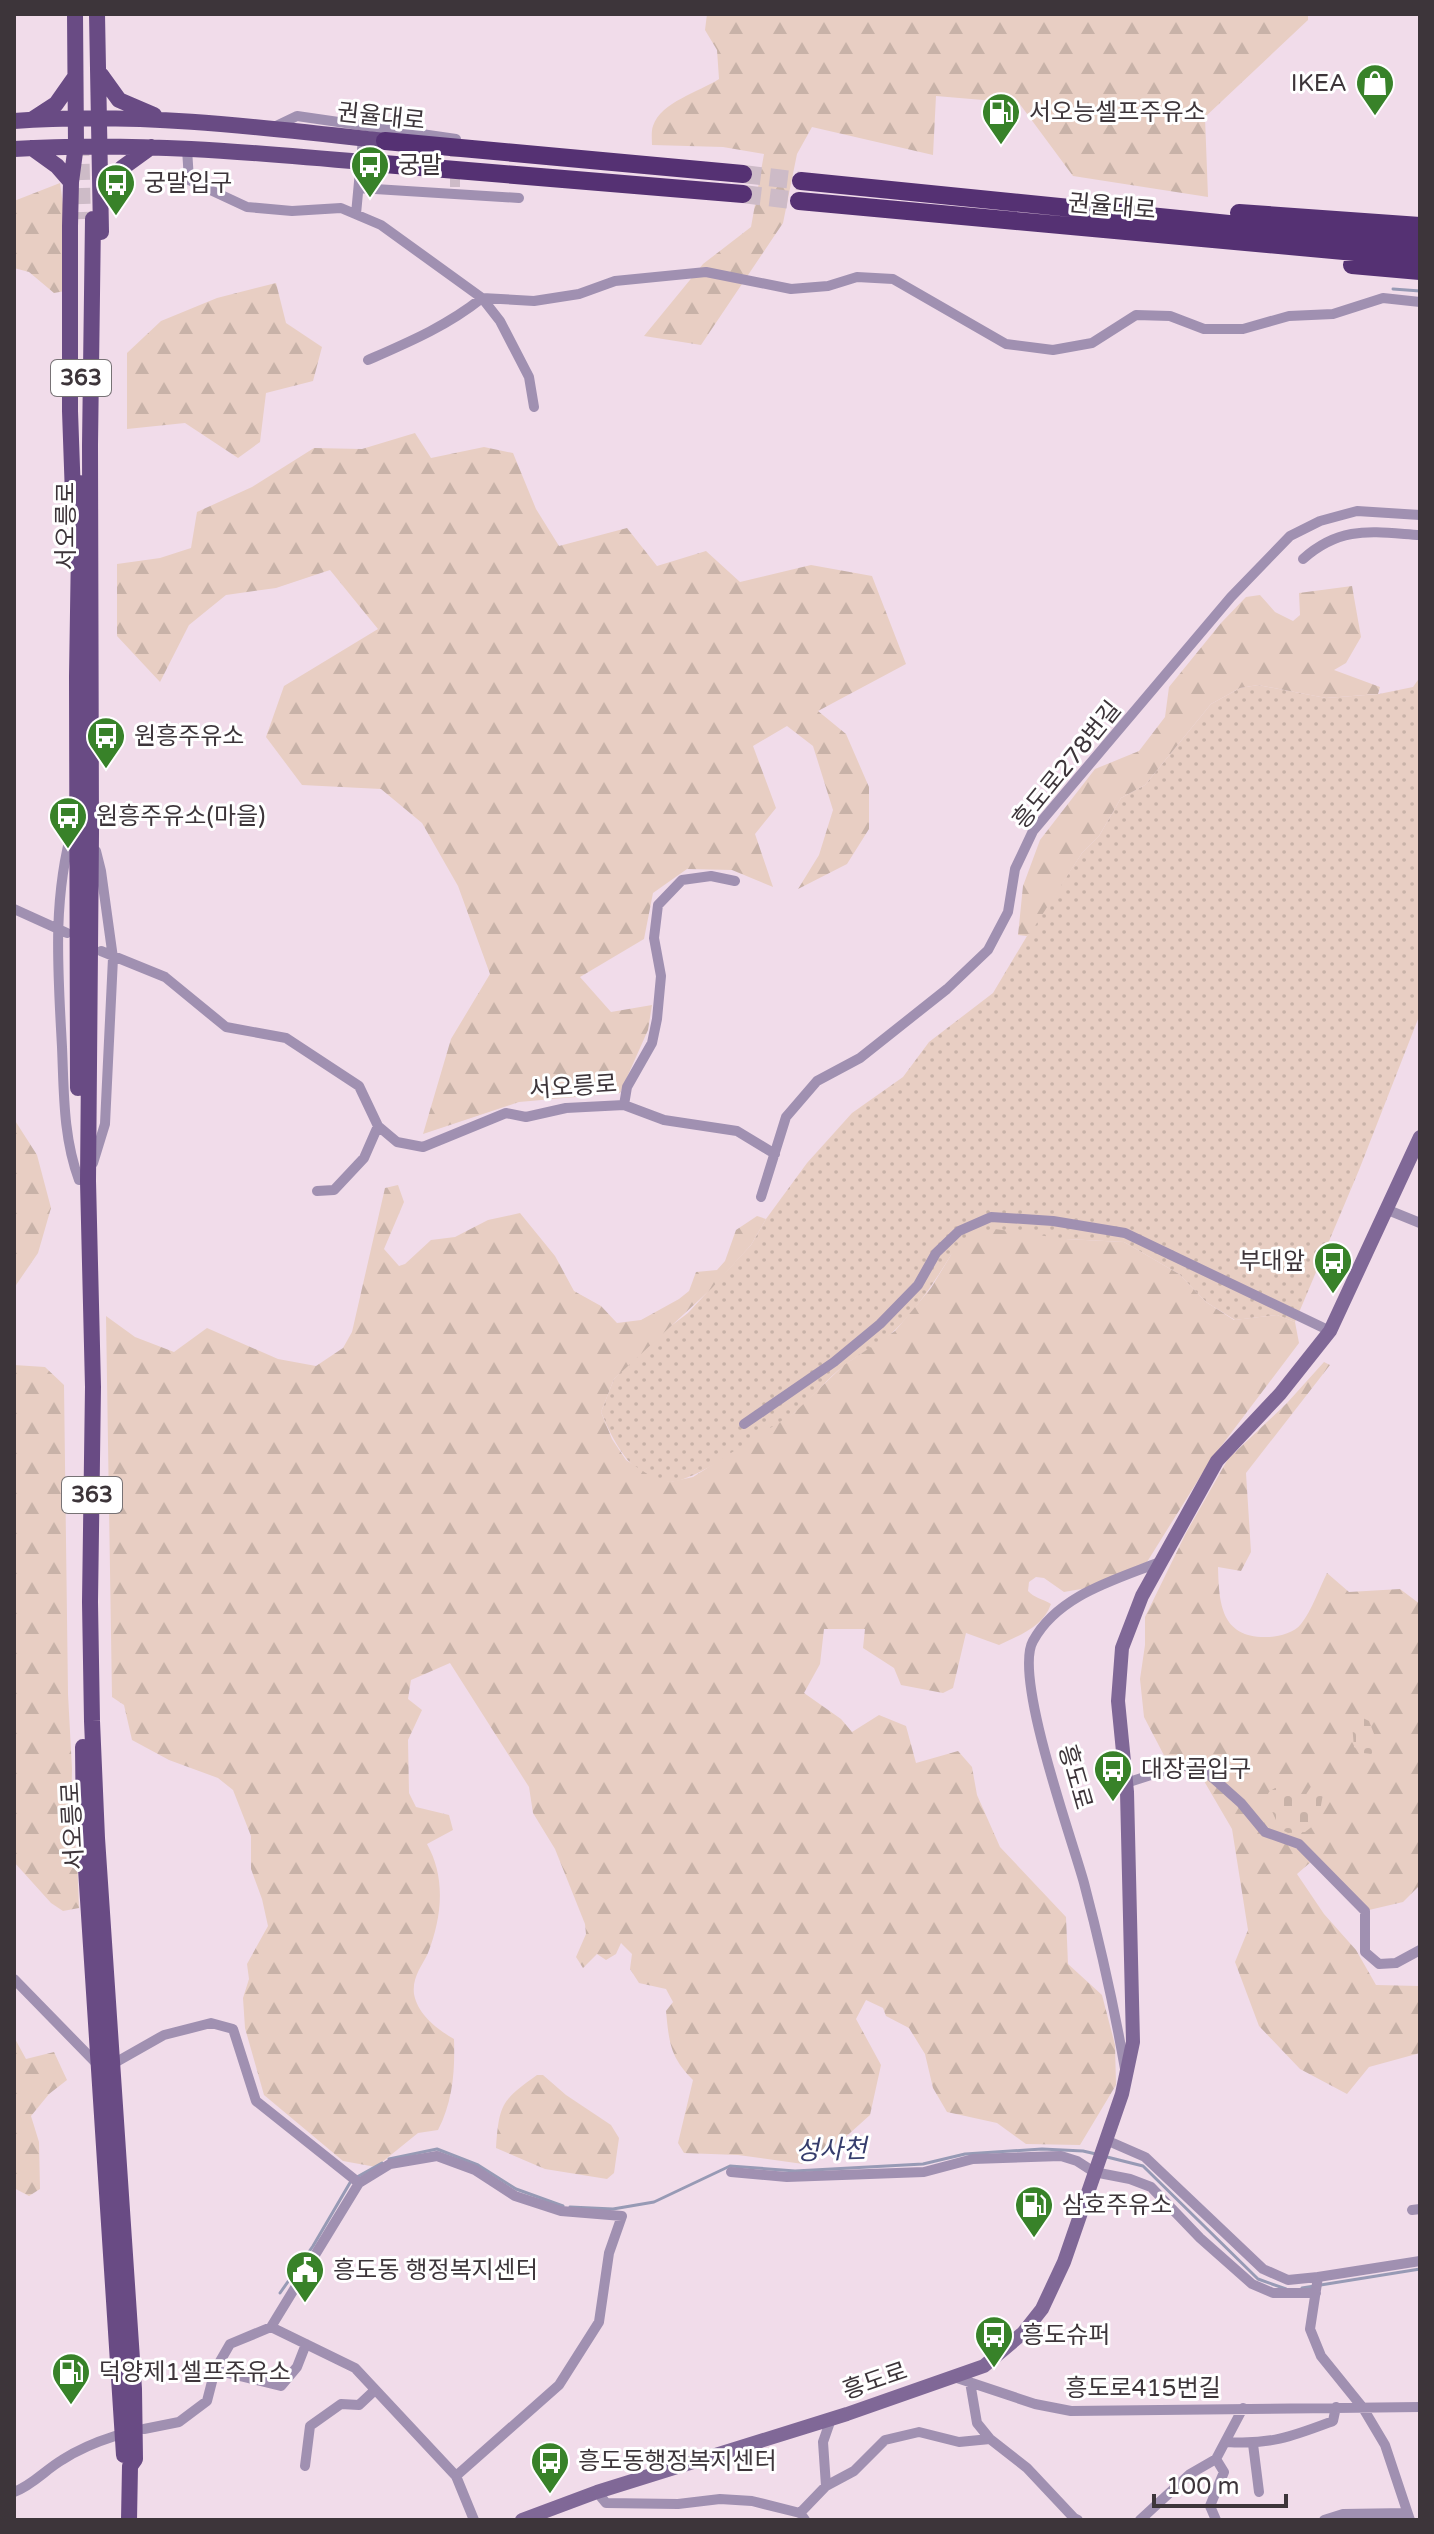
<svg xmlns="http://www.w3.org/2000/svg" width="1434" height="2534" viewBox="0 0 1434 2534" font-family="'Varela Round','Noto Sans KR',sans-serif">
<defs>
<pattern id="grass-dots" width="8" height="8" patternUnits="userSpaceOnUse" patternTransform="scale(2)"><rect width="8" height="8" fill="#e8cec3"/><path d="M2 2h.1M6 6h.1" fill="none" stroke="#c8b2a8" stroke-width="1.8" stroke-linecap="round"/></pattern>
<pattern id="forest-firs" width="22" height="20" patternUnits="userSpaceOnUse" patternTransform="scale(2)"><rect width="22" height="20" fill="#e8cec3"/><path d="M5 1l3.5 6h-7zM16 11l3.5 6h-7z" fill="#c8b2a8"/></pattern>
<pattern id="cemetery-stones" width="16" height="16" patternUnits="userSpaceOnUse" patternTransform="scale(2)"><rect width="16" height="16" fill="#e8cec3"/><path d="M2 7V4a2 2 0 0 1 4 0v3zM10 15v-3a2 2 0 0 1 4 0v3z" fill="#c8b2a8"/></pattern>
</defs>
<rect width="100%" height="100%" fill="#f1dcea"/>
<path fill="url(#grass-dots)" d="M1420 677V1014L1359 1170 1295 1322 1277 1315 1235 1320 1206 1302 1179 1274 1124 1242 1066 1239 951 1255C935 1281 918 1307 896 1329 883 1343 862 1352 846 1364 827 1378 812 1399 793 1414 772 1429 693 1483 670 1482 633 1482 613 1441 601 1412L614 1379 655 1338 688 1313 751 1245 766 1219 807 1163 852 1113 903 1077 929 1042 993 993 1027 936 1082 853 1099 836 1121 798 1145 785 1211 704 1240 688 1258 685 1326 698 1379 694 1413 687Z"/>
<path fill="url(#forest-firs)" d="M707 14H1308V20L1205 117 1208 197 1073 176 1019 103 936 96 933 155 812 127 797 154 783 223 701 345 644 336 703 264 751 227 764 154 723 147 652 145C652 140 651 131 653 126 661 102 699 92 719 79L717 50 705 30Z
M60 183 74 283 65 291 54 293 29 272 14 268V201Z
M276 283 286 323 322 347 313 381 266 393 260 442 238 458 185 423 127 429V353L161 321 217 298Z
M415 433 431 458 484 447 513 453 536 509 559 546 627 528 657 566 706 551 740 582 811 565 872 576 906 664 818 711 846 734 869 787V829L847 864 798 889 819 855 833 810 813 746 787 726 753 746 776 808 755 834 773 887 732 870 687 869 653 893 644 939 580 977 611 1012 652 1005 648 1030 620 1093 519 1102 423 1134 451 1039 490 974 458 886 422 823 381 789 302 785 266 737 284 686 378 629 330 570 276 588 226 595 189 625 160 682 117 636V564L160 558 191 548 197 512 252 487 314 448 362 449Z
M1352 586 1361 637 1346 663 1334 670 1380 687 1378 694 1326 698 1258 685 1240 688 1211 704 1145 785 1121 798 1099 836 1082 853 1033 929 1027 936 1018 935 1023 886 1040 840 1095 769 1139 751 1165 717 1169 687 1221 623 1246 597 1260 595 1275 612 1293 621 1300 615 1299 593Z
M14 1119 37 1155 51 1208 38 1253 14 1288Z
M398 1185 404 1202 384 1249 399 1266 405 1264 431 1240 455 1237 488 1220 520 1213 555 1256 574 1291 601 1306 617 1323 641 1320 679 1299 689 1291 696 1272 717 1270 725 1261 736 1230 757 1216 766 1219 751 1245 712 1288 614 1379 601 1412 612 1439 626 1460 652 1477 670 1482 693 1477 794 1413 844 1365 895 1331 931 1288 951 1255 976 1234 995 1229 1066 1239 1124 1242 1179 1274 1206 1302 1234 1320 1277 1315 1295 1322 1299 1343 1210 1461 1147 1562 1087 1588 1064 1592 1044 1578 1036 1577 1029 1582 1028 1591C1034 1598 1043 1599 1051 1604 1043 1627 1020 1635 999 1645L966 1633 953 1688 943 1693 901 1685 894 1668 863 1648 865 1629H824L820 1664 804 1693 841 1719 852 1732 879 1715 906 1726 916 1763 958 1751 972 1767 977 1795 1000 1847 1066 1917 1068 1964 1102 1995 1115 2045 1116 2085 1080 2145 1026 2144 997 2123 947 2112 933 2088 925 2054 909 2028 886 2016 883 2008 866 2000 856 2019 881 2065 870 2115 840 2142 803 2164 738 2155 684 2153 678 2143 693 2080C670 2057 669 2042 666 2011L673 2002 666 1989 639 1983 630 1969 632 1954 621 1943 616 1954 606 1960 597 1954 583 1968 576 1957 586 1934 585 1924 555 1849 533 1813 529 1787 450 1663 411 1680 408 1699 422 1710 408 1740 409 1793 416 1807 449 1815 453 1830 427 1844C446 1878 442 1917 428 1953 422 1966 412 1977 414 1994 418 2015 437 2029 454 2039 455 2071 453 2101 438 2130L418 2133 376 2167 343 2161 264 2095 245 2028 243 1998 249 1979 247 1964 268 1926 262 1899 251 1869V1836L233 1790 218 1778 169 1760 132 1740 124 1705 112 1697 106 1316 135 1337 174 1352 207 1328 278 1359 316 1366 343 1348 352 1332 385 1188Z
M1324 1362 1330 1365 1246 1473 1251 1552 1241 1571 1218 1567C1219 1604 1221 1638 1267 1637 1278 1637 1294 1633 1301 1624 1312 1610 1319 1589 1327 1573L1349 1592 1400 1589 1420 1604V1885L1403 1902 1369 1910 1312 1861 1297 1874 1324 1914 1356 1950 1376 1985 1420 1986V2053L1369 2067 1347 2094 1300 2069 1259 2026 1235 1962 1248 1930 1232 1829 1204 1781 1168 1763 1144 1717 1140 1679 1145 1645V1617L1186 1533 1228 1459 1287 1403Z
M14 1365 45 1367 64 1385 68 1694 72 1769 71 1816 77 1858 79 1908 63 1911 51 1903 14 1862Z
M14 2037 26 2059 54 2052 67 2080 49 2094 31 2116 39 2142 40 2189 29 2196 14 2188Z
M537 2075H543L566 2095 611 2125 619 2138 614 2173 607 2179 545 2169 496 2148C499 2104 502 2100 537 2075Z"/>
<path fill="url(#cemetery-stones)" d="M1363 1718 1369 1721 1379 1747 1371 1754 1363 1753 1354 1747 1352 1724Z
M1312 1785 1319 1787 1323 1794 1318 1822 1305 1832 1288 1833 1280 1829 1266 1798 1269 1792 1275 1788 1281 1789 1300 1804Z"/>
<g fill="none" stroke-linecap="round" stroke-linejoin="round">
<path stroke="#979ab5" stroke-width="3" d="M1393 289 1420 291
M1107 2157 1143 2166 1258 2279 1286 2289
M389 2159 437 2149 478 2165 516 2189 563 2206
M357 2177 382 2163
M570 2207 613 2209 654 2202 730 2166 795 2171 923 2164 965 2154 1042 2149 1083 2151 1096 2154
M1302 2288 1420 2269
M280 2293 313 2246 351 2181"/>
<path stroke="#cdbbc7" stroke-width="10" stroke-dasharray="10 5" stroke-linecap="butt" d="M455 187V145"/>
<path stroke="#cdbbc7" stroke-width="16" stroke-dasharray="16 8" stroke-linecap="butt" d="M81 140 83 219"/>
<path stroke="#cdbbc7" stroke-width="18" stroke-dasharray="18 9" stroke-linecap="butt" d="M743 174 801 181
M743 194 799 201"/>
<path stroke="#a090b1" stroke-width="10" d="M274 127 297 116 456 139 455 144
M187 149 189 180 247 207 292 211 341 208 381 225 482 298 500 321 529 377 534 407
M359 188 519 198
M356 214 363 139
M368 360C409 342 447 326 482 298L534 301 579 294 615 281 706 272 791 289 828 286 857 277 893 279 1006 344 1053 350 1092 343 1136 315 1170 316 1204 329H1243L1289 316 1333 314 1383 298 1420 302
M1303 559C1341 525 1372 532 1420 535
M73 826C52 900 58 971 62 1047 64 1092 63 1137 79 1180
M14 909 67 933
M101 951 165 977 226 1027 286 1038 359 1086 378 1126 397 1142 423 1147 506 1113 526 1117 566 1108 624 1105 664 1120 737 1131 775 1154
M624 1105 627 1087 652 1043 657 1019 661 976 654 938 658 905 682 880 711 876 735 881
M93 1163 105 1124 113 958 101 871 96 851
M317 1191 334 1190 364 1158 378 1126
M761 1197 786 1117 817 1081 860 1058 947 989 988 950 1008 912 1015 869 1033 831 1231 597 1290 536 1320 521 1357 511 1420 515
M1388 1210 1420 1223
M744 1424 834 1362 880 1324 918 1285 936 1253 959 1231 991 1217 1053 1221 1125 1233 1330 1331
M1126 1783 1182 1765 1204 1770 1241 1803 1265 1832 1299 1844 1365 1911V1952L1379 1964 1396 1963 1420 1950
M14 1979 97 2064
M111 2065 164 2035 211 2023 233 2029 256 2101 359 2183
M1125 2069C1114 2006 1100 1944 1084 1883 1072 1839 1013 1676 1033 1641 1058 1595 1115 1580 1160 1562
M1106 2140 1145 2157 1263 2269 1288 2280 1318 2277
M731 2172 787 2177 924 2172 973 2159 1061 2156 1077 2161 1094 2172 1130 2179 1151 2187 1200 2238 1252 2284 1273 2293H1316
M1412 2210 1420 2209
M271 2327 359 2183 390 2164 437 2156 475 2170 515 2196 561 2211 622 2216 609 2253 599 2322 559 2385 456 2476
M215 2370 281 2386 297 2367 306 2344
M954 2377 1035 2404 1071 2411 1420 2407
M970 2382 977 2423 990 2439
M144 2429 179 2422 207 2401 215 2370 230 2344 271 2327 355 2368 456 2476 474 2520
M1227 2442C1271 2445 1293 2436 1333 2421L1336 2407
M1253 2444 1259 2492
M305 2466 310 2426 341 2404 359 2405 375 2390
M826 2486 823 2442 831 2419
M14 2492C33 2485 45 2470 62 2460 79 2449 96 2442 115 2436
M597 2492 606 2503 678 2504 720 2499 752 2501 800 2513
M805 2520 800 2513 826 2486 854 2471 885 2440 919 2432 959 2442 990 2439 1027 2468 1074 2518 1078 2520
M1140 2520 1190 2474 1216 2459 1243 2408
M1216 2520 1210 2506 1224 2472 1216 2459
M1324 2520 1343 2514 1407 2513
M1410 2520 1385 2445 1363 2408 1321 2356 1310 2329 1318 2277 1420 2261"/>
<path stroke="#806897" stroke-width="14" d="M522 2520 597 2492 847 2414 984 2366 1023 2333 1042 2309 1064 2262 1122 2094 1133 2042 1127 1792 1118 1701 1122 1648 1142 1596 1217 1461 1280 1394 1330 1331 1420 1137"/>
<path stroke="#694b84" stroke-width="16" d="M97 14 101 232
M101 75 119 100 154 115
M33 119 56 104 75 77
M14 121C138 112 261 127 385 141
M32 148 57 166 71 182
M14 149C137 141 261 153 384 164
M102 193 122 168 151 147
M93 219 90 445 91 833 88 1181 93 1387 90 1602 92 1721 97 1838 134 2389 135 2459 130 2466 129 2520
M73 496 70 411V226L71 182 76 145 75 14
M78 1088 77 676 80 483
M83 1747 84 1838 124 2455"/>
<path stroke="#553173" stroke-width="18" d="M385 141 743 174
M384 164 743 194
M801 181 1420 243
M799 201 1420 258
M1239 213 1420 226
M1352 265 1420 271"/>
</g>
<defs>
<g id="shop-pin" transform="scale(2)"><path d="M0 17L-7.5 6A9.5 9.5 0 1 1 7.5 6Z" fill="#388229" stroke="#fff"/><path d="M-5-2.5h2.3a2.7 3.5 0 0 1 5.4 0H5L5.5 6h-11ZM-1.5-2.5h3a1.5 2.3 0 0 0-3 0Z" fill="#fff"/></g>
<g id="fuel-pin" transform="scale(2)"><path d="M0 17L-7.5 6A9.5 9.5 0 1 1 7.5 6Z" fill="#388229" stroke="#fff"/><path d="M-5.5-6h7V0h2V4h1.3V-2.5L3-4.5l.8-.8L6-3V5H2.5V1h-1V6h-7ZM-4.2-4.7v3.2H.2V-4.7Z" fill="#fff"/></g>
<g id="bus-pin" transform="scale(2)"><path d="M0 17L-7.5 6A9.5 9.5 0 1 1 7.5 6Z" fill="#388229" stroke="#fff"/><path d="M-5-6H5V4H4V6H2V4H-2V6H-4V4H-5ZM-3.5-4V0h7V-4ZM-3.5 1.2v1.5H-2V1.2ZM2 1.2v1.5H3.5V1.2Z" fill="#fff"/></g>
<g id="civic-pin" transform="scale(2)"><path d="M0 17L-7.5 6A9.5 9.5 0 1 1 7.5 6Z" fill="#388229" stroke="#fff"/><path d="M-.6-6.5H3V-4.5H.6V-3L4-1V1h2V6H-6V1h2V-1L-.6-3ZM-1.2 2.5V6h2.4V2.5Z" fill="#fff"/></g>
</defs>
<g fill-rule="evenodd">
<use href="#shop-pin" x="1375" y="83"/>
<use href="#fuel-pin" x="1001" y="112"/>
<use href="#bus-pin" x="370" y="165"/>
<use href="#bus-pin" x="116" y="183"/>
<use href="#bus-pin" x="106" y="736"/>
<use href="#bus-pin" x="68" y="816"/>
<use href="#bus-pin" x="1333" y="1261"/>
<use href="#bus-pin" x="1113" y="1769"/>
<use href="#fuel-pin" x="1034" y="2205"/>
<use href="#civic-pin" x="305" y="2270"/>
<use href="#bus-pin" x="994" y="2335"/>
<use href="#fuel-pin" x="71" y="2372"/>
<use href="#bus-pin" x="550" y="2461"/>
</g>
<g text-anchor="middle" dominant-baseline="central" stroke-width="6" stroke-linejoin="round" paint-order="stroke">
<g fill="#fff" stroke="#777275" stroke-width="2">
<rect x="51" y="360" width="60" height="36" rx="6"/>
<rect x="62" y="1477" width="60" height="36" rx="6"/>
</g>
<g font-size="22" font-weight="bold" fill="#3d353a">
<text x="81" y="378">363</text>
<text x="92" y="1495">363</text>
</g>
<g font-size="24" fill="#3d353a" stroke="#fff" text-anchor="start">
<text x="1347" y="83" text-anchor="end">IKEA</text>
<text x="1029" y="112">서오능셀프주유소</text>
<text x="398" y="165">궁말</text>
<text x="144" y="183">궁말입구</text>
<text x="134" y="736">원흥주유소</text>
<text x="96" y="816">원흥주유소(마을)</text>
<text x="1305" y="1261" text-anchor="end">부대앞</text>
<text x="1141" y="1769">대장골입구</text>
<text x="1062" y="2205">삼호주유소</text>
<text x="333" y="2270">흥도동 행정복지센터</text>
<text x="1022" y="2335">흥도슈퍼</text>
<text x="99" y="2372">덕양제1셀프주유소</text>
<text x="578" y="2461">흥도동행정복지센터</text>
</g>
<g font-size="24" fill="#3d353a" stroke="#fff">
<text transform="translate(381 117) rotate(6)">권율대로</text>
<text transform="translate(1112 207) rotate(5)">권율대로</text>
<text transform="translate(66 526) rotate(-90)">서오릉로</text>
<text transform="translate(1067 765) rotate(-51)">흥도로278번길</text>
<text transform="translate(573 1087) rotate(-4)">서오릉로</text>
<text transform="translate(1075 1777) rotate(74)">흥도로</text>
<text transform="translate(73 1826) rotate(-93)">서오릉로</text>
<text transform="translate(875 2381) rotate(-19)">흥도로</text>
<text x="1143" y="2388">흥도로415번길</text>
</g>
<g font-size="26" font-style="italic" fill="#363d6d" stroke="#fff">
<text transform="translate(831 2150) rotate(-2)">성사천</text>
</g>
</g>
<rect width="1434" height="2534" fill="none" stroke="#3d353a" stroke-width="32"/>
<path d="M1154 2494v12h132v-12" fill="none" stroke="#3d353a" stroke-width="4"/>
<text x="1166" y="2494" font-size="24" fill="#3d353a" stroke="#ffffff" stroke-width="6" paint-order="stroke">100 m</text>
</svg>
